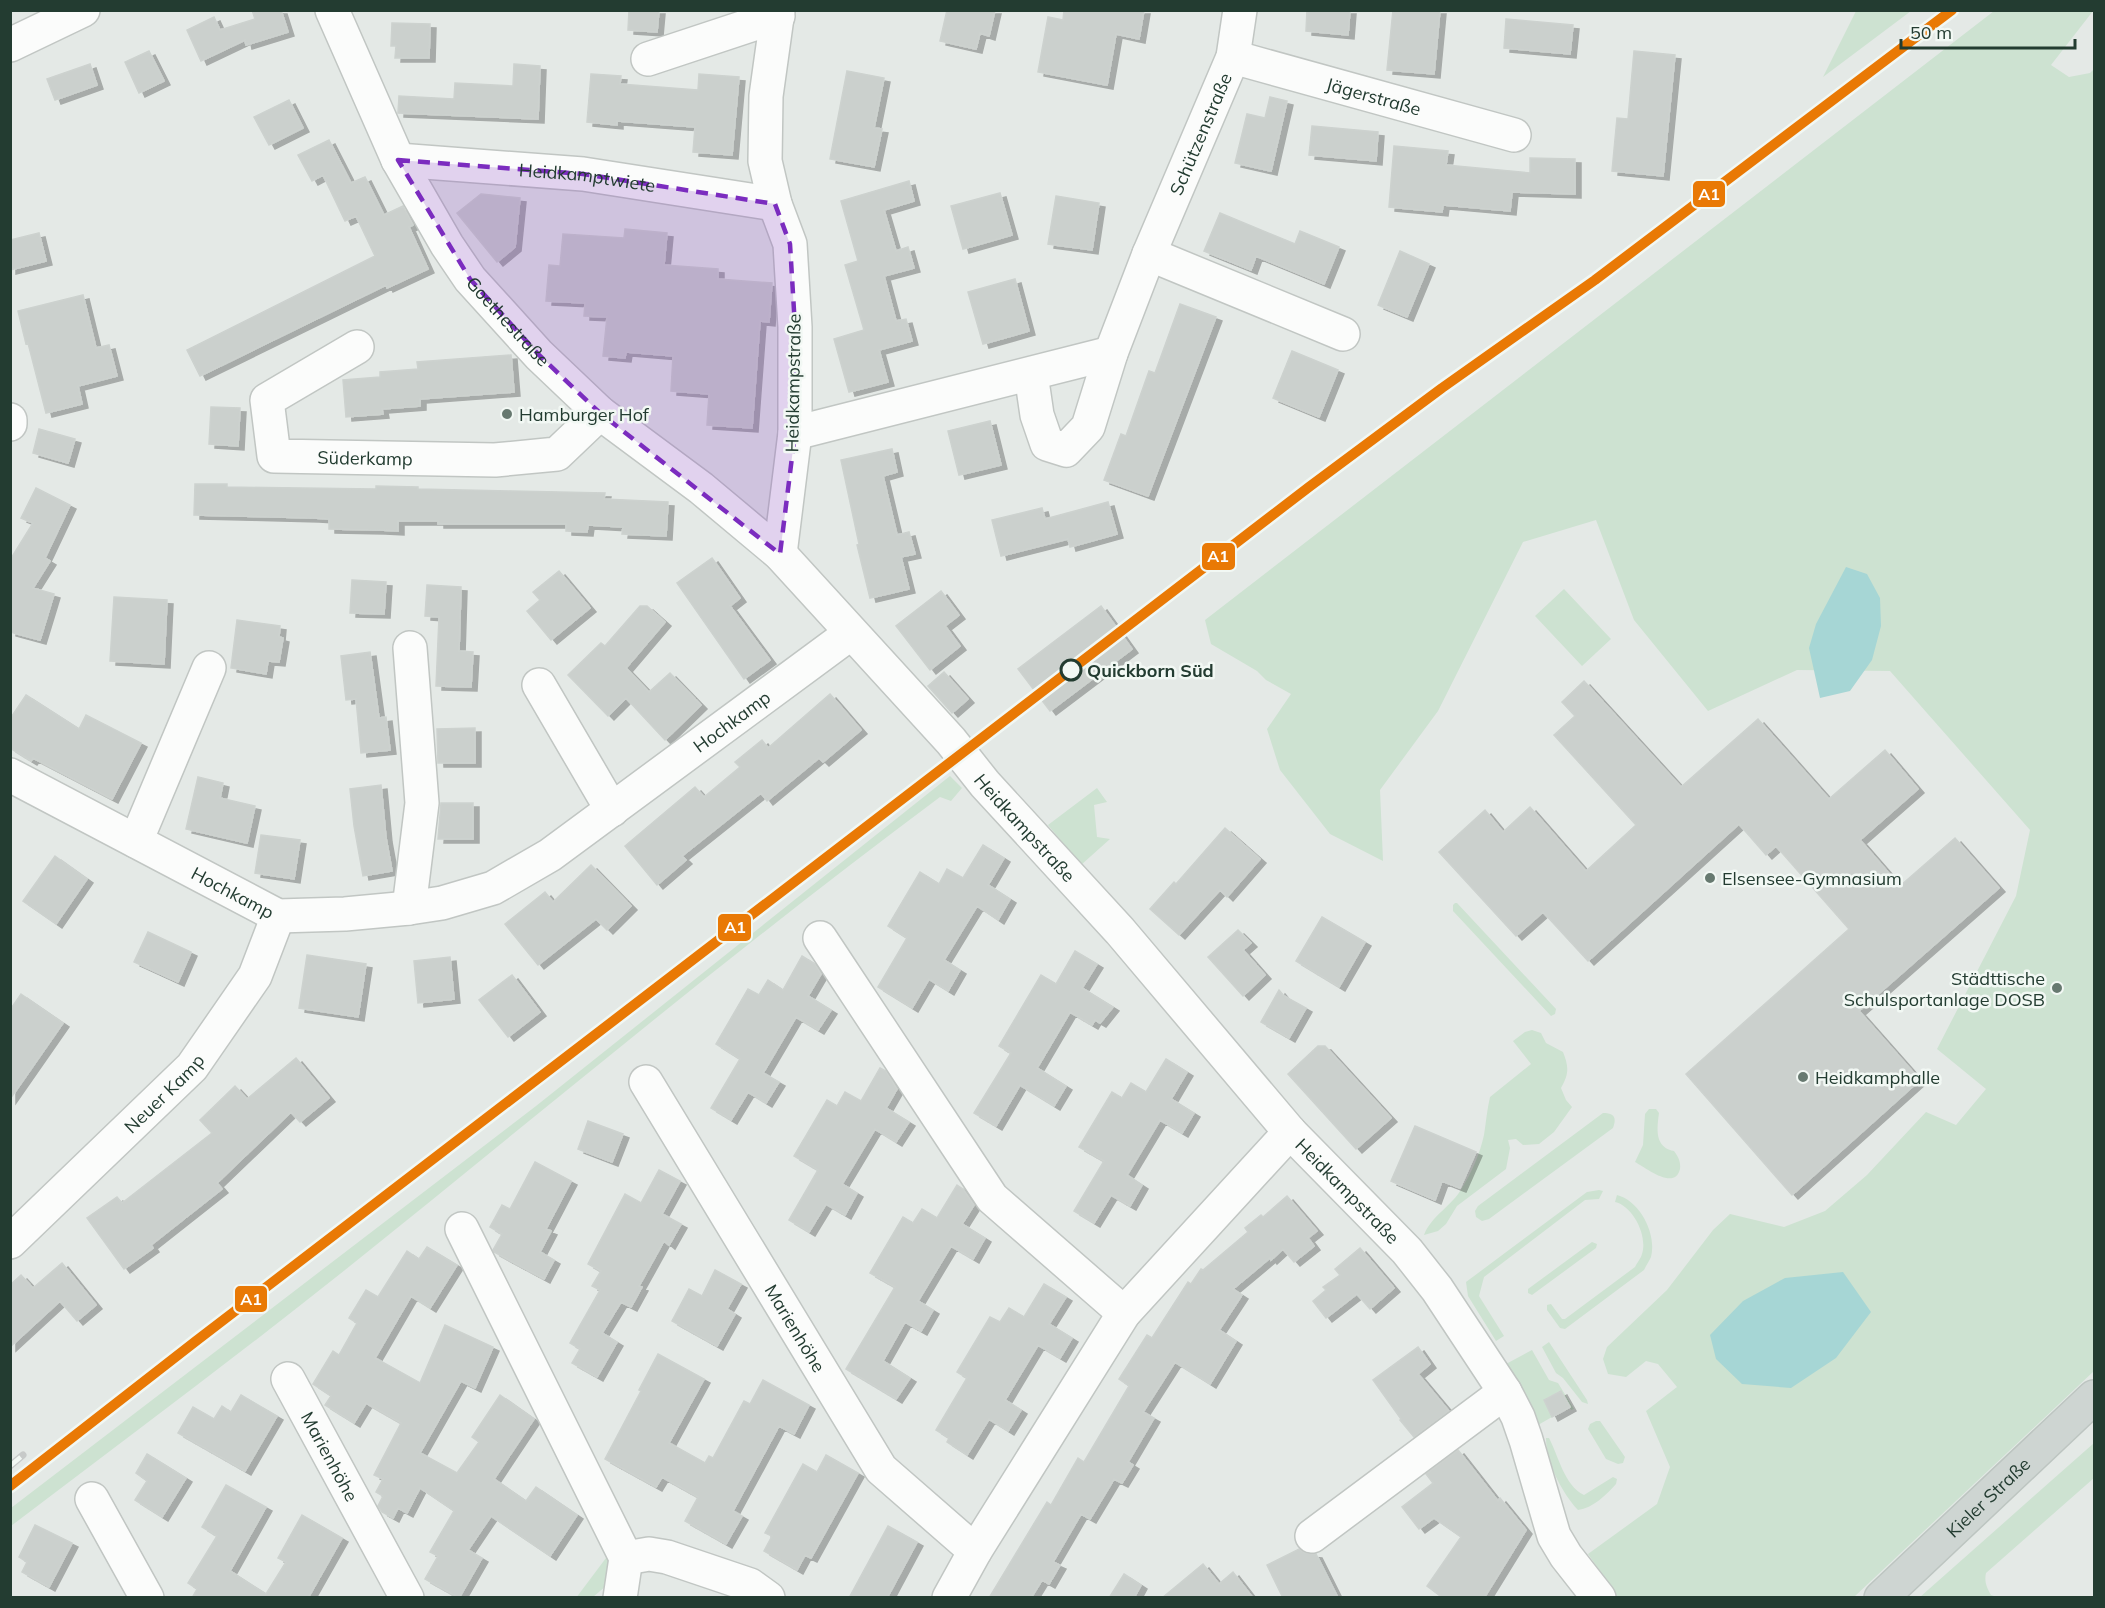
<svg xmlns="http://www.w3.org/2000/svg" width="2105" height="1608" viewBox="0 0 2105 1608" font-family="Mulish,sans-serif">
<defs>
<filter id="shadow"><feDropShadow dx="6" dy="4" stdDeviation="0" flood-color="#0004"/></filter>
</defs>
<rect width="100%" height="100%" fill="#e4e9e6"/>
<path fill="#cde2d1" d="M1856 11H1911L1823 77Z
M1994 11H2093L2051 65 2069 77 2090 73 2094 69V1371L1854 1597H1618L1588 1554 1657 1504 1670 1467 1646 1411 1677 1387 1658 1364 1646 1361 1626 1377 1608 1374 1603 1359 1607 1347 1667 1290 1713 1230 1730 1214 1784 1227 1825 1211 1867 1175 1926 1112 1956 1125 1986 1089 1937 1049 2016 896 2030 830 1890 671 1797 670 1708 711 1634 620 1596 520 1523 542 1438 711 1380 790 1383 861 1330 834 1280 770 1267 729 1291 694 1266 680 1257 671 1211 644 1205 620Z
M1564 589 1611 639 1582 666 1535 616Z
M950 776 962 788 951 801 940 797C737 948 543 1111 345 1270 236 1357 123 1441 11 1526V1508L536 1106Z
M1097 788 1107 802 1094 805 1097 837 1110 839 1081 865 1048 825Z
M1455 903H1457L1556 1009 1555 1014 1551 1016 1453 911V905Z
M1532 1030 1541 1033 1546 1043 1563 1052C1569 1067 1569 1074 1561 1088L1566 1100 1572 1107 1554 1132 1539 1144 1523 1145 1516 1139 1508 1140 1510 1148 1506 1169 1457 1206 1446 1224 1438 1231 1424 1235C1431 1216 1452 1206 1462 1188 1472 1172 1480 1153 1484 1135 1486 1122 1487 1110 1490 1097L1531 1064 1513 1041 1525 1032Z
M1649 1109H1656L1659 1113C1657 1128 1654 1147 1674 1151 1678 1156 1681 1162 1680 1169 1675 1191 1646 1168 1635 1162L1643 1145 1645 1114Z
M1603 1113C1614 1113 1617 1117 1613 1128L1489 1219 1482 1221 1476 1217 1475 1211 1478 1206Z
M1599 1190 1603 1191 1599 1199 1585 1200 1484 1277 1479 1296 1504 1336 1496 1341 1468 1296 1466 1282 1587 1192Z
M1617 1195C1640 1201 1657 1234 1651 1257 1649 1261 1646 1266 1644 1270L1565 1329 1560 1328 1547 1310V1305L1551 1304 1562 1319H1565L1635 1267C1637 1263 1641 1258 1642 1254 1648 1236 1633 1206 1615 1202Z
M1592 1242 1597 1244 1596 1248 1532 1295 1528 1293V1289Z
M1549 1342 1587 1400 1588 1404 1582 1402 1563 1378 1556 1373 1542 1347Z
M1532 1350 1549 1380 1558 1383 1574 1409 1571 1410 1560 1391 1544 1400 1552 1417 1538 1425 1506 1364Z
M1596 1421H1600L1625 1457 1623 1463 1618 1464 1606 1459 1588 1429 1590 1424Z
M1546 1438H1549C1559 1457 1564 1485 1584 1495L1613 1477 1617 1479 1616 1484C1606 1495 1593 1508 1578 1510 1562 1493 1546 1462 1546 1438Z
M2094 1443V1478L1986 1573C1984 1582 1987 1588 1991 1595L1997 1597H1920Z
M612 1550 606 1586 593 1597 576 1598Z"/>
<path fill="#a6d6d5" d="M1846 567 1867 574 1880 598 1881 626 1872 660 1850 691 1820 698 1809 648 1816 624Z
M1843 1272 1871 1312 1836 1358 1791 1388 1742 1384 1716 1359 1710 1335 1743 1301 1785 1278Z"/>
<path fill="#cbd0cd" stroke="#cdd2cf" stroke-width="1.5" filter="url(#shadow)" d="M252 10H281L288 32 246 45 245 40 201 61 187 30 214 17 220 30 255 19Z
M629 10H659L657 32 628 30Z
M947 10H995L989 36 980 33 976 49 940 41Z
M1064 10H1144L1139 39 1116 34 1107 85 1038 72 1048 17 1063 20Z
M1307 10H1350L1348 35 1306 31Z
M1393 10H1440L1434 74 1387 70Z
M1506 19 1573 25 1570 54 1504 48Z
M392 23 430 24 429 58H395L396 46H391Z
M149 51 164 81 139 93 125 62Z
M1634 51 1675 55 1663 176 1612 171 1617 118 1628 119Z
M90 64 97 85 55 100 47 79Z
M514 64 540 66 538 119 398 113 399 96 454 99 455 83 513 86Z
M847 71 884 78 874 128 882 129 874 167 830 159Z
M591 74 621 76 620 84 698 90 699 74 739 77 732 155 693 152 695 127 617 121V125L587 122Z
M1270 97 1287 101 1271 171 1235 163 1247 114 1265 118Z
M289 100 303 128 269 145 254 117Z
M1312 126 1378 132 1376 161 1309 155Z
M329 140 351 183 365 177 384 215 403 206 413 225 409 227 428 269 387 288 386 285 200 376 187 350 375 256 356 216 345 221 323 175 312 181 298 155Z
M1394 146 1448 151 1446 165 1530 173V158L1575 159V194L1512 192 1510 211 1443 205 1442 212 1389 207Z
M909 181 914 201 884 210 896 251 908 247 914 268 884 276 896 321 906 319 912 341 879 350 888 382 849 392 834 339 864 330 845 265 858 261 841 201Z
M1000 193 1012 235 963 249 951 206Z
M481 194 520 198 515 247 497 262 457 213Z
M1056 196 1099 203 1092 250 1048 244Z
M1220 213 1295 244 1300 231 1339 247 1324 284 1256 256 1251 270 1204 251Z
M625 229 667 233 664 265 718 269V279L772 283 769 322 760 321 752 428 707 425 709 394 671 391 673 356 626 352 625 358 603 356 607 317 584 316 585 303 546 301 549 265 560 266 563 234 624 238Z
M39 233 46 261 10 270V240Z
M1400 251 1429 264 1407 317 1378 305Z
M1015 279 1029 331 983 344 968 292Z
M83 295 96 348 109 345 117 376 78 386 82 404 46 413 28 343 26 344 18 311Z
M1180 304 1216 317 1148 496 1104 480 1121 434 1126 436 1149 371 1155 373Z
M1292 351 1338 370 1319 417 1273 398Z
M511 355 514 392 420 399V406L382 409 383 414 346 417 343 380 380 377V372L418 369 417 362Z
M211 407 240 408 238 446 209 444Z
M990 421 1001 465 959 475 948 431Z
M39 429 75 439 68 463 33 453Z
M892 449 897 472 883 476 897 535 909 532 915 554 901 557 909 589 870 598 857 545 859 544 841 460Z
M195 484H227V487L376 489V486L418 487V489L605 493 604 499 668 502 666 536 622 534 623 527 588 525 587 532 566 531V524H438V521H398V531L379 530 329 529V519L313 518 194 515Z
M36 488 70 505 45 558 50 561 33 588 54 594 40 640 10 632V560L33 523 21 518Z
M1108 502 1117 534 1070 547 1068 539 1001 556 992 520 1042 508 1045 519Z
M712 558 740 598 730 606 770 660 744 679 677 583Z
M559 571 590 608 551 640 527 611 540 600 533 592Z
M352 580 386 582 384 614 350 613Z
M427 585 461 587 459 651 473 652 471 687 436 686 439 617 425 616Z
M941 591 959 615 945 626 960 646 930 670 896 626Z
M114 597 167 600 164 664 110 661Z
M640 606H647L665 622 626 668 649 692 670 673 701 705 665 740 626 698 608 716 568 675 601 643 605 646Z
M1101 606 1132 649 1050 711 1018 669Z
M237 620 280 626 279 637 283 638 279 662 268 661 266 674 231 668Z
M370 652 379 718 386 717 390 750 361 753 356 699 346 700 341 656Z
M944 672 968 699 952 713 928 686Z
M1584 681 1681 787 1758 719 1829 799 1885 750 1918 789 1860 840 1900 886 1955 838 1999 888 1859 1011 1920 1080 1792 1195 1686 1074 1849 929 1776 846 1766 855 1739 824 1588 961 1543 912 1516 936 1439 852 1485 810 1503 832 1530 807 1586 871 1636 825 1554 735 1575 716 1562 702Z
M830 694 861 730 823 762 819 758 767 801 761 793 682 856 686 860 657 885 625 846 695 787 704 797 740 767 735 762 762 740 768 748Z
M26 695 79 729 86 715 141 743 112 799 33 758 31 761 10 748V719Z
M475 728V763H438L437 729Z
M198 777 223 783 220 798 255 806 247 843 186 829Z
M381 785 386 838 392 871 363 876 354 826 350 789Z
M441 803H473V839H438Z
M1225 828 1260 859 1227 897 1220 890 1179 935 1150 909 1174 882 1176 884Z
M261 835 300 840 294 879 255 873Z
M983 845 1004 858 988 885 1010 899 998 920 977 906 944 960 960 970 948 991 929 979 912 1008 878 987 907 938 888 926 920 872 939 884 947 869 963 878Z
M55 856 87 879 56 924 23 901Z
M591 865 631 906 607 930 596 919 538 965 505 924 545 892 553 902Z
M1322 917 1365 942 1339 987 1296 961Z
M1238 930 1251 943 1243 950 1265 975 1243 996 1208 957Z
M148 932 191 952 178 982 134 962Z
M1075 951 1097 964 1082 988 1113 1007 1100 1023 1095 1020 1092 1025 1070 1012 1037 1068 1066 1086 1054 1106 1020 1085 996 1126 974 1113 1011 1053 999 1046 1041 975 1056 984Z
M307 955 366 964 358 1017 299 1008Z
M802 956 815 964 821 974 808 996 831 1010 818 1030 796 1017 763 1073 779 1082 766 1103 748 1092 731 1120 711 1108 740 1059 716 1044 748 989 759 995 768 980 783 990Z
M450 957 454 999 418 1003 414 961Z
M512 975 540 1012 508 1037 479 1000Z
M1279 990 1284 996 1306 1008 1289 1038 1261 1022Z
M21 994 63 1023 10 1099V1010Z
M1318 1046H1325L1391 1118 1356 1149 1288 1074Z
M296 1058 329 1098 300 1122 291 1112 217 1183 222 1189 151 1245 153 1248 124 1269 87 1218 117 1197 122 1203 212 1133 200 1120 235 1086 247 1099Z
M1166 1059 1187 1072 1171 1099 1194 1113 1182 1133 1160 1120 1127 1175 1142 1185 1130 1206 1111 1195 1094 1223 1074 1211 1104 1161 1079 1147 1112 1092 1122 1098 1131 1083 1146 1092Z
M880 1068 886 1071 897 1089 886 1108 909 1122 896 1142 875 1129 842 1184 857 1193 845 1215 826 1204 809 1232 789 1220 818 1170 794 1156 827 1100 837 1106 845 1092 861 1101Z
M588 1121 623 1134 612 1162 578 1149Z
M1415 1126 1476 1152 1460 1188 1442 1181 1435 1200 1391 1181Z
M535 1162 571 1181 546 1229 551 1231 540 1252 554 1260 544 1279 494 1252 493 1250 502 1234 490 1227 502 1205 510 1209Z
M659 1170 680 1181 662 1214 681 1224 669 1245 664 1241 639 1286 642 1287 631 1307 621 1302 602 1333 617 1342 597 1377 572 1363 580 1349 570 1343 600 1290 592 1286 601 1271 588 1264 625 1194 641 1203Z
M957 1185 963 1189 974 1205 962 1224 985 1238 973 1259 951 1246 918 1301 933 1310 921 1331 905 1322 883 1361 910 1378 896 1399 846 1369 895 1287 870 1273 903 1217 913 1223 922 1209 937 1218Z
M1287 1196 1317 1231 1308 1238 1314 1246 1294 1262 1283 1249 1271 1260 1270 1258 1233 1289 1242 1295 1219 1330 1236 1341 1210 1384 1175 1362 1143 1412 1154 1418 1128 1462 1133 1465 1122 1483 1114 1479 1090 1519 1081 1514 1053 1562 1060 1565 1049 1584 1042 1580 1031 1598H989L1047 1502 1051 1505 1078 1458 1084 1462 1129 1386 1119 1379 1147 1335 1152 1338 1188 1282 1191 1284 1201 1269 1203 1270 1248 1232 1245 1228 1261 1215 1263 1217Z
M427 1247 457 1265 430 1308 411 1296 375 1358 420 1383 445 1325 493 1347 475 1388 461 1381 420 1453 457 1473 479 1442 472 1437 500 1395 534 1419 494 1479 526 1501 536 1487 577 1515 550 1556 491 1516 468 1550 482 1558 459 1598 425 1579 438 1556 430 1552 454 1511 420 1488 407 1513 398 1508 393 1518 382 1512 378 1506 383 1496 376 1492 383 1479 374 1475 401 1423 366 1403 354 1423 325 1405 331 1396 313 1384 333 1351 339 1355 357 1323 349 1318 366 1290 378 1297 407 1251 419 1259Z
M1360 1248 1394 1288 1370 1309 1357 1294 1326 1318 1313 1301 1326 1290 1323 1287 1340 1275 1335 1269Z
M62 1263 96 1305 77 1321 60 1301 10 1347V1285L21 1275 33 1288Z
M715 1270 741 1284 727 1309 735 1314 717 1346 672 1321 689 1289 702 1296Z
M1044 1284 1066 1297 1049 1324 1072 1338 1060 1358 1038 1345 1005 1400 1021 1410 1008 1431 989 1419 967 1455 947 1442 949 1438 936 1430 967 1378 957 1372 990 1317 1000 1322 1009 1308 1024 1317Z
M1418 1347 1430 1364 1418 1374 1449 1411 1414 1437 1400 1420 1401 1419 1373 1380Z
M658 1354 704 1379 669 1443 705 1463 709 1456 713 1458 744 1401 750 1404 763 1380 809 1405 794 1434 779 1426 733 1511 742 1516 726 1544 685 1521 698 1497 662 1477 656 1487 605 1459 641 1391 639 1390Z
M1561 1391 1570 1407 1552 1417 1544 1400Z
M241 1395 277 1416 245 1471 178 1433 193 1407 214 1419 222 1406 231 1412Z
M1458 1450 1498 1501 1500 1498 1526 1530 1484 1598H1443L1427 1586 1461 1537 1434 1518 1419 1529 1402 1507 1433 1483 1426 1474Z
M147 1454 186 1478 162 1517 135 1500 147 1481 136 1473Z
M826 1455 858 1473 811 1558 805 1555 797 1570 764 1551 772 1536 765 1533 803 1464 817 1472Z
M226 1485 266 1507 230 1571 266 1594 286 1562 278 1558 302 1515 342 1538 308 1598H192L197 1589 188 1583 217 1536 202 1527Z
M35 1525 72 1543 49 1587 22 1572 27 1562 19 1557Z
M888 1526 917 1542 887 1598H849Z
M1299 1549 1305 1553 1316 1554 1338 1598H1283L1267 1565Z
M1203 1564 1219 1584 1233 1572 1253 1598H1162Z
M1124 1574 1141 1585 1134 1598H1109Z"/>
<g fill="none" stroke-linecap="round" stroke-linejoin="round">
<g stroke="#c1c6c3" stroke-width="36">
<g id="minor">
<path id="s1" d="M332 10 398 160 447 245 470 279 539 355 600 413 701 488 780 554 951 741 985 784 1120 931 1290 1132 1407 1251 1437 1289 1505 1392 1518 1417 1526 1440 1554 1536 1566 1556 1599 1598"/>
<path d="M778 10 766 96 765 161 775 204 790 244 795 327V433L780 554"/>
<path d="M10 45 83 10"/>
<path id="s2" d="M1233 57 1514 135"/>
<path d="M648 59 778 16"/>
<path id="s3" d="M398 160 583 174 775 204"/>
<path d="M1149 254 1343 334"/>
<path id="s4" d="M357 347 267 400 274 456 495 460 557 454 600 413"/>
<path id="s5" d="M1031 374 1037 415 1047 444 1066 450 1088 427 1111 353 1149 254 1233 57 1240 10"/>
<path d="M10 420V424"/>
<path d="M795 433 1111 353"/>
<path d="M539 685 612 810"/>
<path id="s6" d="M10 775 278 916 345 914 409 908 442 903 493 888 550 855 851 633"/>
<path d="M136 841 209 668"/>
<path d="M409 908 422 803 410 648"/>
<path d="M820 938 992 1198 1124 1313"/>
<path id="s7" d="M646 1082 881 1469 975 1551"/>
<path d="M462 1229 626 1558 620 1598"/>
<path id="s8" d="M10 1242 192 1067 255 976 278 916"/>
<path id="s9" d="M288 1379 407 1598"/>
<path d="M92 1499 147 1598"/>
<path d="M1312 1536 1505 1392"/>
<path d="M626 1558 649 1554 667 1557 750 1585 768 1598"/>
<path d="M949 1598 975 1551 1124 1313 1290 1132"/>
</g>
</g>
<g stroke="#bdc5c1" stroke-width="36">
<g id="major">
<path id="s10" d="M1881 1598 2094 1397"/>
</g>
</g>
<use href="#minor" stroke="#fbfcfb" stroke-width="33"/>
<use href="#major" stroke="#ced5d2" stroke-width="33"/>
<g stroke="#c7cac9" stroke-width="7">
<path id="rail" d="M10 1466 23 1455"/>
</g>
<use href="#rail" stroke="#f2f8f4" stroke-width="4.5" stroke-dasharray="14" stroke-linecap="butt"/>
<g stroke="#f2f8f4" stroke-width="15">
<path id="rail-1" d="M10 1486 196 1341 1309 487 1442 388 1595 280 1952 10"/>
</g>
<use href="#rail-1" stroke="#e97905" stroke-width="10"/>
</g>
<path fill="#7b2cbf" fill-opacity="0.2" stroke="#7b2cbf" stroke-width="4.5" stroke-dasharray="12 8" stroke-linejoin="round" d="M398 160 583 174 775 204 790 244 795 327V433L780 554 600 413 539 355 470 279Z"/>
<g fill="#677970" stroke="#f2f8f4" stroke-width="2">
<circle cx="507" cy="414" r="6"/>
<circle cx="1710" cy="878" r="6"/>
<circle cx="2057" cy="988" r="6"/>
<circle cx="1803" cy="1077" r="6"/>
</g>
<circle fill="#f2f8f4" stroke="#233c31" stroke-width="3" cx="1071" cy="670" r="10"/>
<g text-anchor="middle" dominant-baseline="central" stroke-width="5" stroke-linejoin="round" paint-order="stroke">
<g font-size="18" fill="#233c31" stroke="#f2f8f4">
<text stroke="none"><textPath href="#s2" startOffset="146">Jägerstraße</textPath></text>
<text stroke="none"><textPath href="#s5" startOffset="438">Schützenstraße</textPath></text>
<text stroke="none"><textPath href="#s3" startOffset="190">Heidkamptwiete</textPath></text>
<text stroke="none"><textPath href="#s1" startOffset="360">Goethestraße</textPath></text>
<text transform="translate(793 383) rotate(-89)">Heidkampstraße</text>
<text stroke="none"><textPath href="#s4" startOffset="252">Süderkamp</textPath></text>
<text stroke="none"><textPath href="#s6" startOffset="812">Hochkamp</textPath></text>
<text stroke="none"><textPath href="#s1" startOffset="1086">Heidkampstraße</textPath></text>
<text stroke="none"><textPath href="#s6" startOffset="252">Hochkamp</textPath></text>
<text stroke="none"><textPath href="#s8" startOffset="214">Neuer Kamp</textPath></text>
<text stroke="none"><textPath href="#s1" startOffset="1572">Heidkampstraße</textPath></text>
<text stroke="none"><textPath href="#s7" startOffset="288">Marienhöhe</textPath></text>
<text stroke="none"><textPath href="#s9" startOffset="88">Marienhöhe</textPath></text>
<text stroke="none"><textPath href="#s10" startOffset="147">Kieler Straße</textPath></text>
</g>
<g font-size="18" fill="#233c31" stroke="#f2f8f4" text-anchor="start">
<text x="519" y="414">Hamburger Hof</text>
<text x="1722" y="878">Elsensee-Gymnasium</text>
<text x="2045" y="978" text-anchor="end">Städttische<tspan x="2045" dy="21">Schulsportanlage DOSB</tspan></text>
<text x="1815" y="1077">Heidkamphalle</text>
</g>
<g font-size="18" font-weight="bold" fill="#233c31" stroke="#f2f8f4" text-anchor="start">
<text x="1087" y="670">Quickborn Süd</text>
</g>
</g>
<g stroke="#f2f8f4" stroke-width="2">
<rect x="1692" y="180" width="34" height="28" rx="6" fill="#e97905"/>
<rect x="1201" y="542" width="35" height="29" rx="6" fill="#e97905"/>
<rect x="717" y="913" width="35" height="29" rx="6" fill="#e97905"/>
<rect x="234" y="1285" width="34" height="28" rx="6" fill="#e97905"/>
</g>
<g font-size="16" text-anchor="middle" font-weight="bold" fill="#fff">
<text x="1709" y="200">A1</text>
<text x="1218" y="562">A1</text>
<text x="735" y="933">A1</text>
<text x="251" y="1305">A1</text>
</g>
<rect width="2105" height="1608" fill="none" stroke="#233c31" stroke-width="24"/>
<path d="M1901 39v9h174v-9" fill="none" stroke="#233c31" stroke-width="3"/>
<text x="1910" y="39" font-size="18" fill="#233c31" stroke="#f2f8f4" stroke-width="4.5" paint-order="stroke">50 m</text>
</svg>
